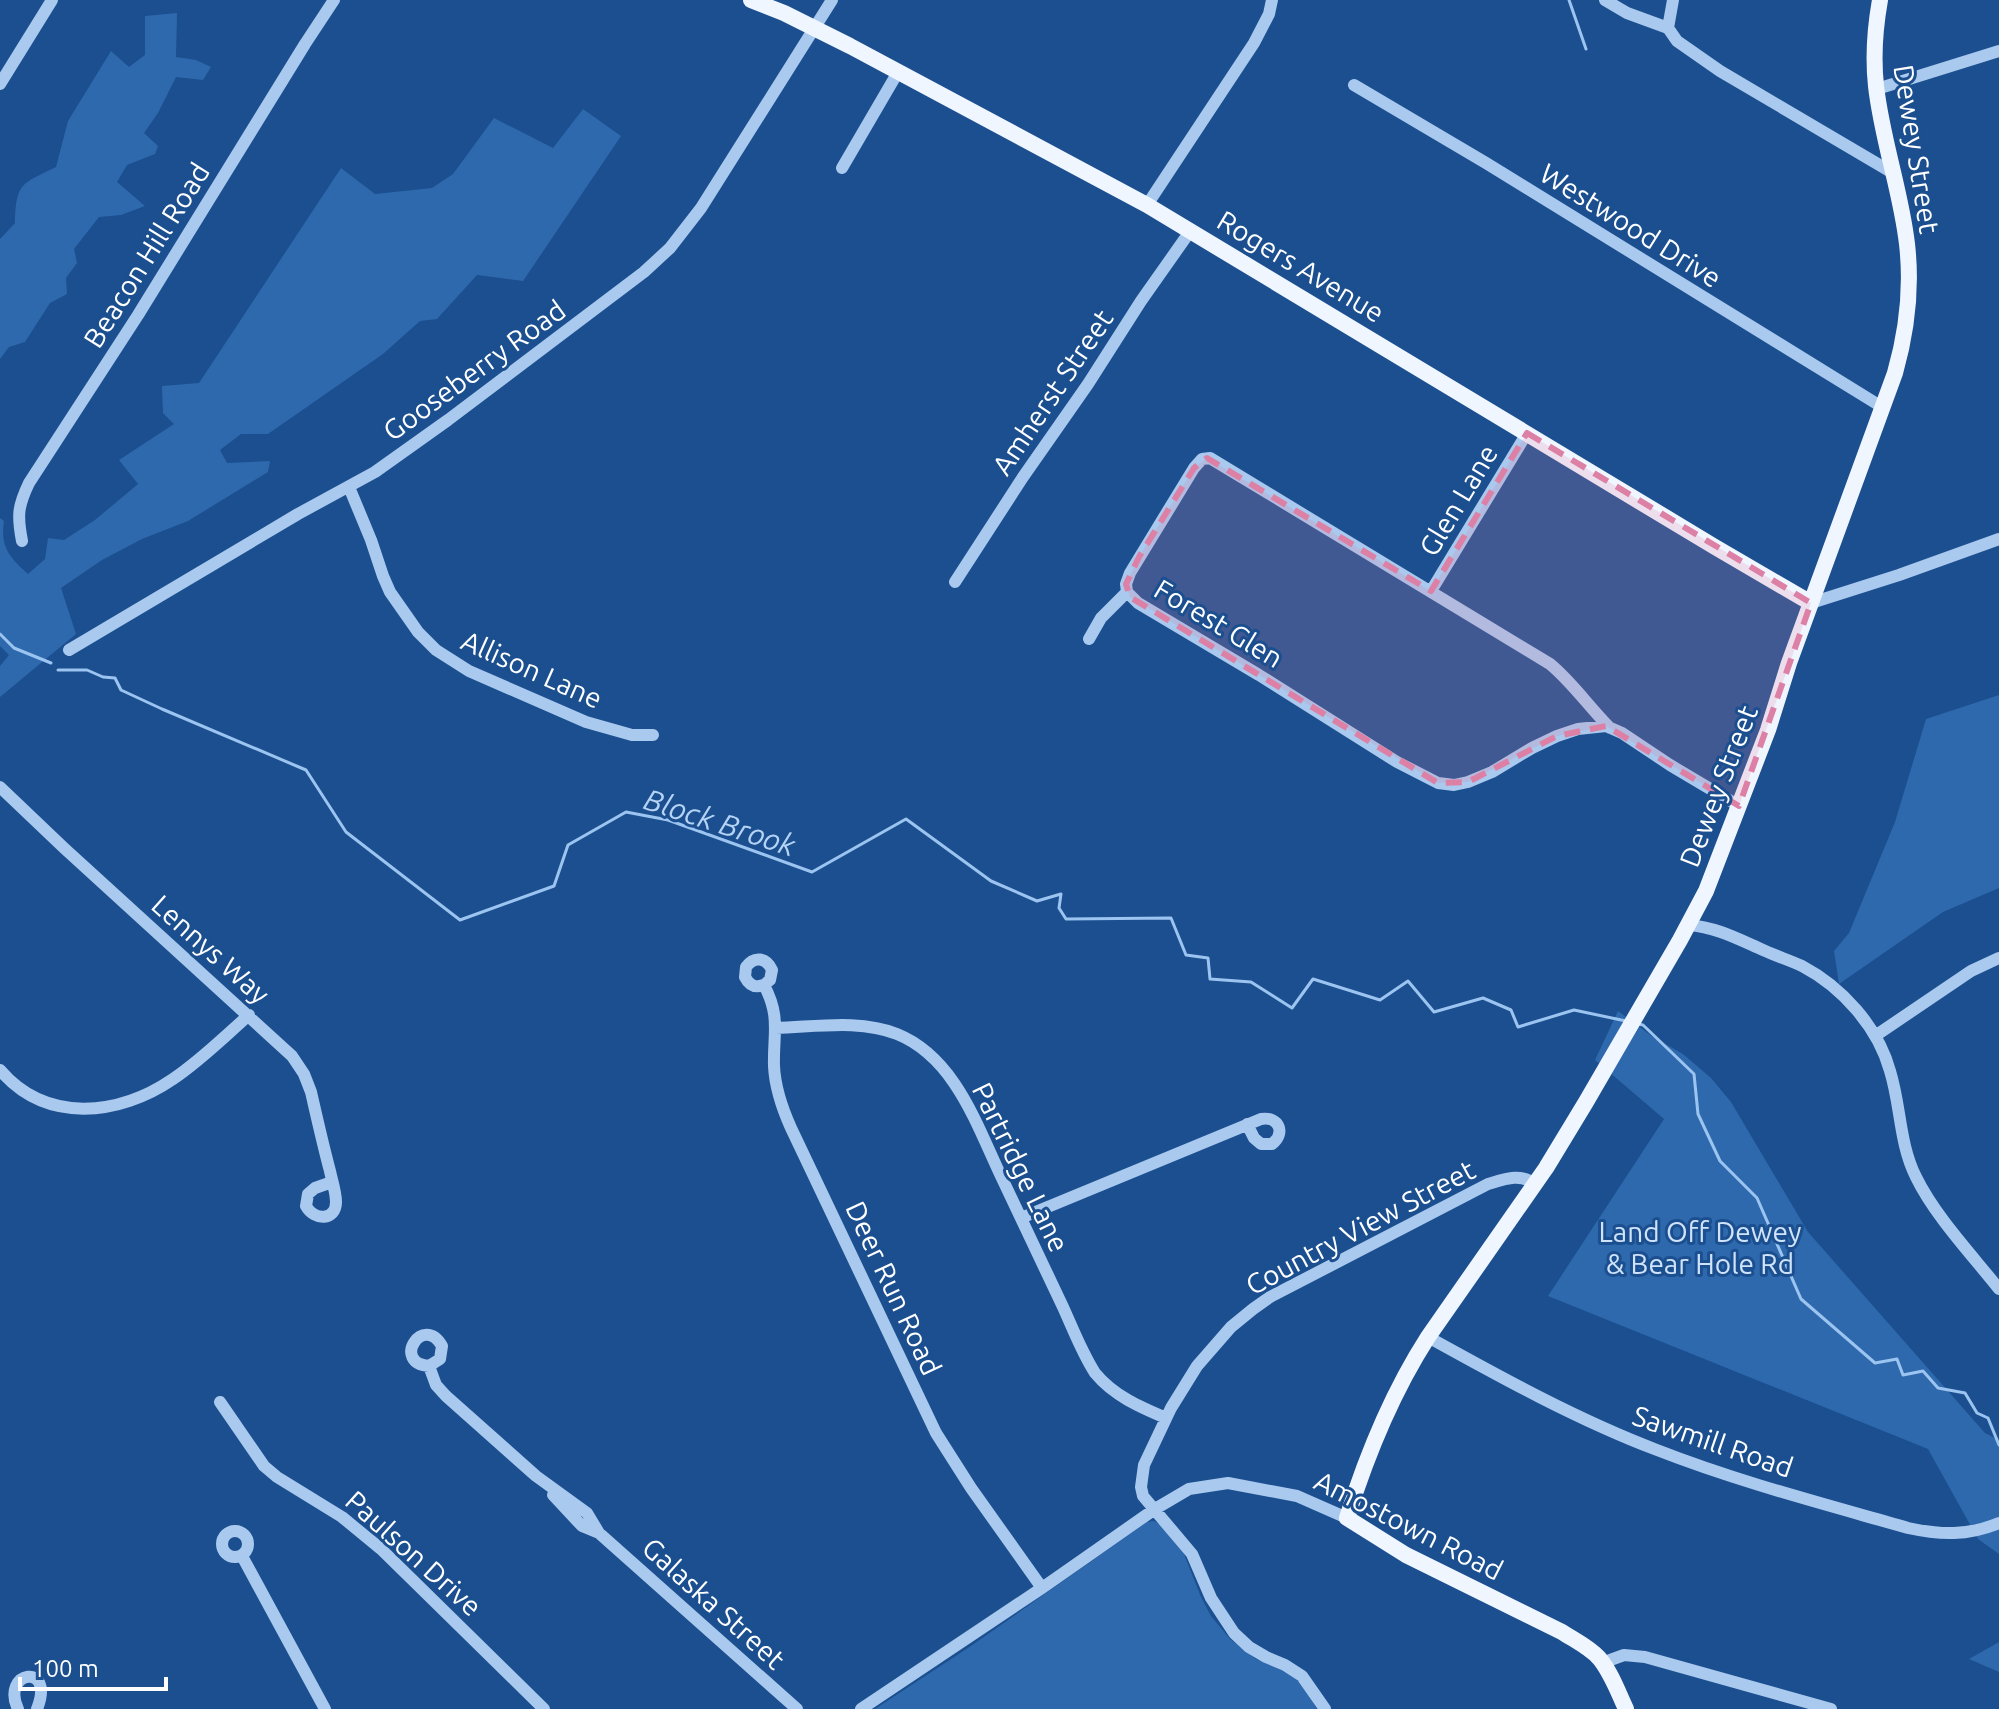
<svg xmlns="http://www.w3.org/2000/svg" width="1999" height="1709" viewBox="0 0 1999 1709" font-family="Ubuntu,sans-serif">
<rect width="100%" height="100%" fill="#1b4f8f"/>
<path fill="#2e69ad" d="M177 13 176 57 196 60 211 67 203 80 176 77 158 113 144 133 158 146 155 154 127 165 117 182 145 206 121 215 99 217 74 249 77 263 66 278 67 294 50 303 25 342 9 347 0 359V239L15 223C16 182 22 184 56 167L68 121 111 51 129 67 145 55V16Z
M583 109 621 136 523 281 477 275 437 319 420 321 383 354 268 434H241L220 450 227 463 270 461 268 472 188 521 142 539 102 560 61 588 76 634 0 697V666L9 655 0 646V518L4 521C0 546 9 557 28 574L45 559 48 538 64 540 95 520 138 484 119 460 174 424 163 413 162 386 199 383 341 168 375 194 432 188 453 174 494 118 553 148Z
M1999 695V888L1943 912 1839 984 1834 951 1849 933 1895 822 1926 719Z
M1618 1011 1653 1037 1683 1054 1711 1078 1731 1102 1808 1232 1985 1433 1999 1440V1554L1978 1539 1928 1449 1548 1296 1664 1119 1595 1060Z
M1154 1521 1161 1525 1184 1554 1201 1597 1211 1616 1230 1639 1256 1659 1291 1674 1301 1683 1317 1709H875L971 1646 1147 1522Z
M1999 1642V1672L1969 1659Z"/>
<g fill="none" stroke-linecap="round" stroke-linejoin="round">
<path stroke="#9cc4f0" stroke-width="3" d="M1569 0 1586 49
M0 634 14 648 51 663
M58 670H87L103 677 115 678 121 690 162 709 306 770 346 832 460 920 554 886 568 845 626 812 668 820 812 872 906 819 991 881 1037 901 1061 894 1059 908 1066 919 1171 918 1186 955 1208 958 1210 979 1251 982 1292 1008 1313 979 1380 1000 1408 981 1434 1012 1483 998 1511 1010 1518 1027 1574 1010 1626 1021
M1638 1024 1643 1025 1694 1074 1698 1114 1720 1161 1757 1198 1801 1299 1875 1363 1897 1359 1903 1375 1923 1371 1938 1388 1965 1393 1977 1413 1988 1418 1999 1445"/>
<path stroke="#a9c9ee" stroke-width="12" d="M1605 0 1627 13 1668 28 1677 41 1720 71 1893 173
M1668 28 1673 0
M0 84 52 0
M1354 85 1486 163 1882 407
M1877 89 1999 51
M842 168 898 72
M1147 205 1254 43 1269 14 1272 0
M349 487 371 540 383 576 390 592 418 632 436 650 469 671 586 722 632 735H653
M22 541C17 515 18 506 29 483L138 315 305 44 334 0
M955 582 1023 477 1088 384 1141 301 1191 230
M1431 591 1527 433
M1811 603 1899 575 1999 539
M1089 639 1101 618 1127 592
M69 650 298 514 375 472 448 420 644 272 670 248 701 208 832 0
M1610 728C1589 707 1572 682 1550 664L1210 458 1202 459 1194 468 1130 573 1126 584 1127 592 1138 603 1259 675 1397 762 1438 783 1454 785 1468 782 1492 772 1532 748 1557 736 1578 729 1606 726 1622 733 1670 765 1739 806
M0 787 64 848 292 1056 304 1074 311 1092C317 1118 323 1145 330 1171 332 1181 336 1192 336 1202 336 1221 314 1221 306 1206L308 1194 315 1188 332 1182
M1688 925C1716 927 1738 939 1763 950 1776 956 1789 960 1802 966 1842 987 1878 1027 1890 1071 1901 1106 1899 1143 1916 1177 1935 1216 1972 1255 1999 1289
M764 985C755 988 749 985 745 977L746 967C754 956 766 957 772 970L770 980 764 985C781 1017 773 1034 774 1066 775 1088 782 1108 791 1128L936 1433 971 1488 1042 1588
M776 1028C815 1027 860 1019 897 1034 954 1057 976 1123 1000 1174 1021 1218 1042 1263 1063 1307 1073 1329 1082 1353 1095 1373 1114 1396 1140 1407 1166 1418
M1875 1036 1971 971 1999 958
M0 1070C46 1124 119 1116 173 1079 200 1061 224 1037 249 1015
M1021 1218 1261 1119C1279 1116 1286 1133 1272 1144H1261L1254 1138 1247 1124
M1428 1337C1502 1378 1578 1420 1657 1450 1739 1482 1824 1504 1908 1528 1940 1535 1968 1536 1999 1523
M429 1366C391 1363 423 1313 442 1346L440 1359 429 1366 436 1385 446 1396 536 1476 587 1513 599 1533 797 1709
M220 1402 264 1466 277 1477 342 1517 381 1549 544 1709
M553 1495 582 1526 599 1533
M222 1544a13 13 0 1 1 26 0a13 13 0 1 1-26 0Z
M242 1556 325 1709
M1602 1663 1624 1655 1645 1657 1831 1709
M18 1709C0 1671 56 1661 37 1709
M861 1709 1042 1588 1155 1509 1189 1489 1228 1483 1297 1496 1347 1518
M1325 1709 1302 1676 1285 1665 1266 1657 1249 1647 1234 1633 1211 1598 1192 1554 1143 1496 1141 1487 1144 1465 1171 1408 1197 1366 1231 1327 1253 1309 1270 1297 1488 1184C1505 1179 1520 1173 1535 1184"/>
<path stroke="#f0f6ff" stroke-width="16" d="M751 0 784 13 850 46 1147 205 1715 547 1811 603
M1626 1709C1618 1692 1611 1672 1599 1658 1589 1647 1574 1640 1562 1632L1406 1555 1347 1518C1367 1454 1392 1393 1428 1337L1546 1168 1586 1102 1680 940 1706 891 1768 730 1789 663 1895 373C1907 331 1912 288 1907 244 1901 191 1882 140 1876 86 1873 58 1875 28 1880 0"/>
</g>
<path fill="#dd80a5" fill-opacity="0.2" stroke="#dd80a5" stroke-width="6" stroke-dasharray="16 10" stroke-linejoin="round" d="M1527 433 1811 603 1739 806 1606 726 1557 736 1468 782 1438 783 1130 597 1126 584 1139 557 1194 468 1207 458 1431 591Z"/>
<g text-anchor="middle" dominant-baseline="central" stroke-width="6" stroke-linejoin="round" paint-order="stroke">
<g font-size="28" fill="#fff" stroke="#1b4f8f">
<text transform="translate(1917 149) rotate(81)">Dewey Street</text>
<text transform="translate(1631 225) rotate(32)">Westwood Drive</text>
<text transform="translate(146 255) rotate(-58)">Beacon Hill Road</text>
<text transform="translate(1301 266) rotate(31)">Rogers Avenue</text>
<text transform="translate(474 370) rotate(-36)">Gooseberry Road</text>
<text transform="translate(1052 392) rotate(-56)">Amherst Street</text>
<text transform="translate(1458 500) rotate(-59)">Glen Lane</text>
<text transform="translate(1219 623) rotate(31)">Forest Glen</text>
<text transform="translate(532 669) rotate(24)">Allison Lane</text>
<text transform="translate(1718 786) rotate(-69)">Dewey Street</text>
<text transform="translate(211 949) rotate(42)">Lennys Way</text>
<text transform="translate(1021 1167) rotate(64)">Partridge Lane</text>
<text transform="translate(1360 1227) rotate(-28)">Country View Street</text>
<text transform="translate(894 1288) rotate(65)">Deer Run Road</text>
<text transform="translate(1713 1441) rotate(19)">Sawmill Road</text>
<text transform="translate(1409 1525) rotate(27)">Amostown Road</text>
<text transform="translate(414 1553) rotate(42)">Paulson Drive</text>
<text transform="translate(714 1603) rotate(42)">Galaska Street</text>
</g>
<g font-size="28" fill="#cfe3fa" stroke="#1b4f8f">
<text x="1700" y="1231">Land Off Dewey<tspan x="1700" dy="32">&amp; Bear Hole Rd</tspan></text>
</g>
<g font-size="30" font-style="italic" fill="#b5d3f5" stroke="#1b4f8f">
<text transform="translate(720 822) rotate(18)">Block Brook</text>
</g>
</g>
<path d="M20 1677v12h146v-12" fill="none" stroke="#ffffff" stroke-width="4"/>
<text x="32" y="1677" font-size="24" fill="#ffffff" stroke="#1b4f8f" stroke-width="6" paint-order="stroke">100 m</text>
</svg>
